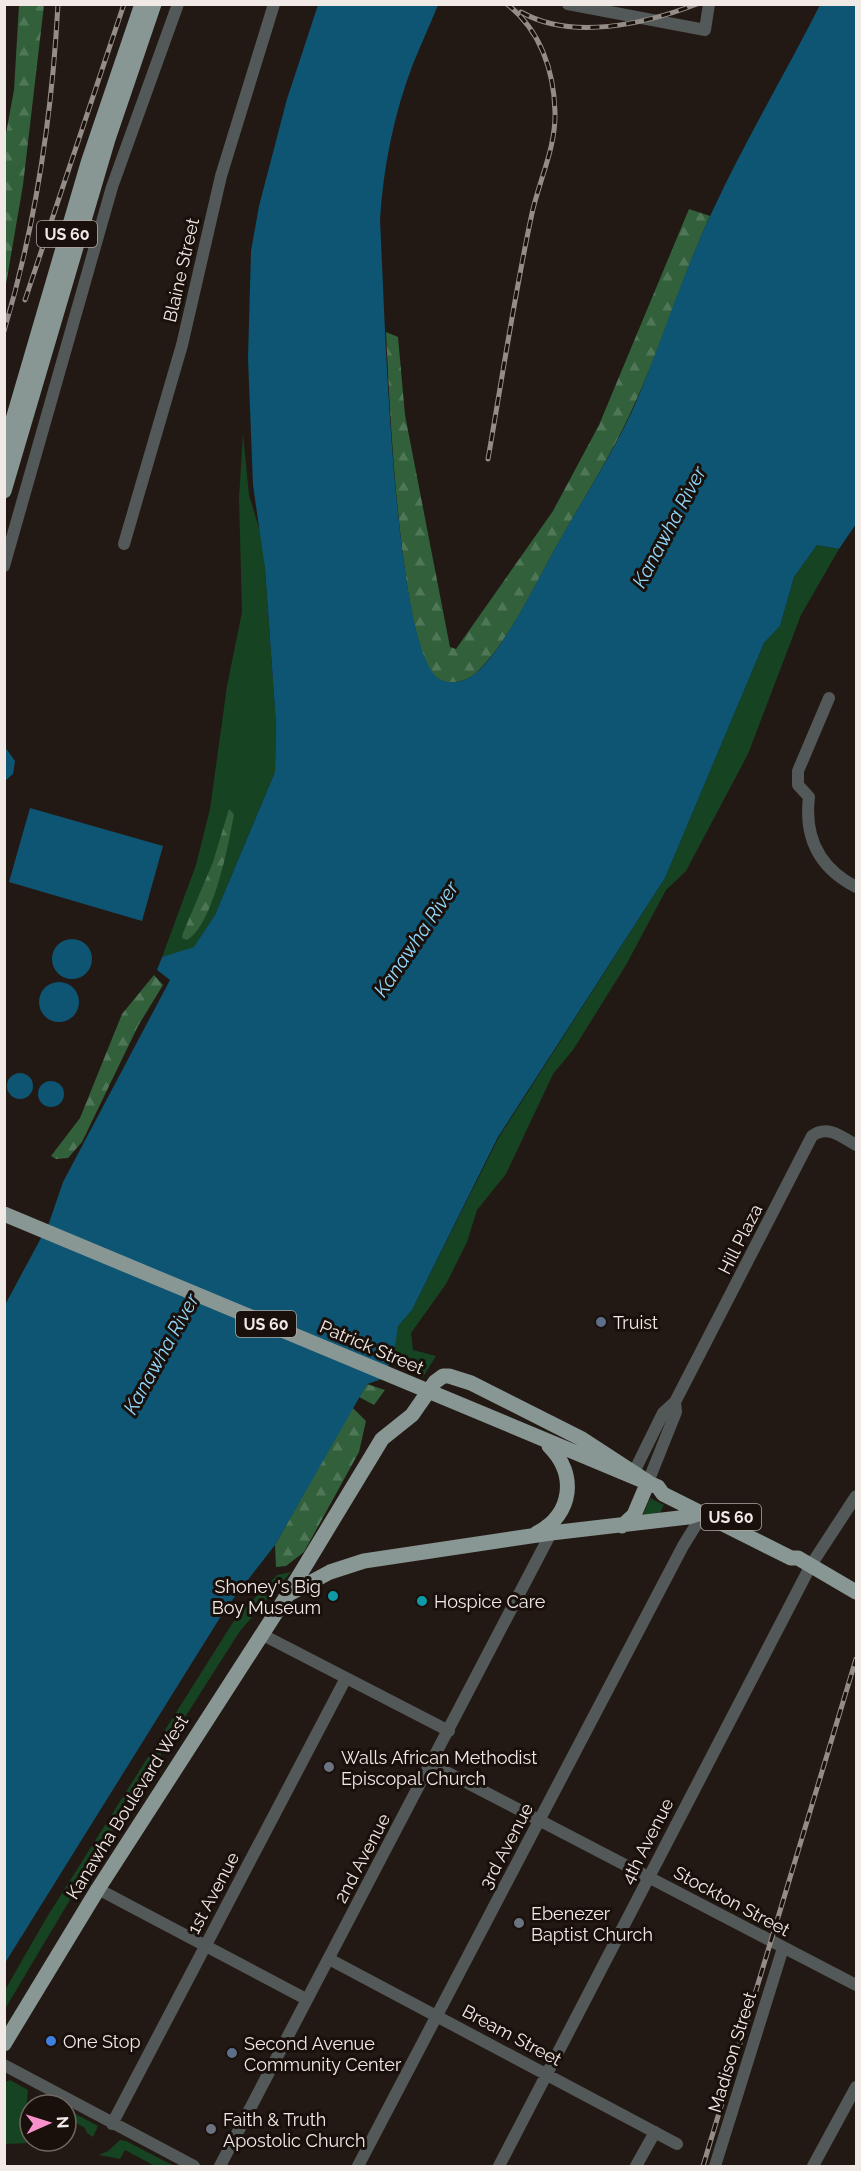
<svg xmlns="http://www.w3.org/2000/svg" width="861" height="2171" viewBox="0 0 861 2171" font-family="Raleway,sans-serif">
<defs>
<pattern id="forest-firs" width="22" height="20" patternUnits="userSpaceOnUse" patternTransform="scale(1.5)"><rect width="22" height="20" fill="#31603b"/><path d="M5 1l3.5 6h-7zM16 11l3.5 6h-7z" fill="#4f7757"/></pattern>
</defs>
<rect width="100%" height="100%" fill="#231914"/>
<path fill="#164322" d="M243 434 249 495 263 541 276 724 275 772 215 915 194 948 162 957 196 865 210 809 227 686 242 612 239 498Z
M817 545 839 549 801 615 748 754 686 871 666 890 626 965 573 1050 553 1074 506 1174 477 1210 467 1242 446 1284 411 1333 413 1350 436 1356 423 1377 390 1363 398 1326 412 1310 499 1137 665 878 764 643 780 626 794 577Z
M650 1498 664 1505 659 1515H643Z
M291 1572 240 1631 93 1861 5 2009V1990L47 1917 237 1616 277 1575Z
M10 2080 28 2090 26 2110 30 2121V2141H53L52 2149 30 2143 5 2144V2082Z
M66 2109 98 2126 93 2137 87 2133 85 2128 66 2117Z
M120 2140 126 2141 174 2166 153 2165 125 2150 120 2159 99 2155 108 2151Z"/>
<path fill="url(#forest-firs)" d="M19 5H44L23 185 5 290V139L14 90Z
M689 209 710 216C682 277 663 342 635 403 613 453 583 499 556 547 535 585 509 641 478 671 469 681 449 687 437 678 399 648 389 389 386 332L398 337 405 415 450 647 456 649 553 511 599 425Z
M229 809 234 814C229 843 213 926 187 940L182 938 183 933 213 862Z
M154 975 163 985 138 1026 82 1142 68 1158 56 1159 51 1156 80 1118 122 1014Z
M367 1384 385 1390 374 1405 359 1397Z
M352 1407 366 1421 359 1452 304 1552 286 1566 276 1567 275 1545Z"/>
<path fill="#0d5572" d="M318 5H438C430 25 421 44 413 64 394 113 383 168 380 220 384 284 392 658 441 680 453 685 467 681 476 673 505 648 538 579 557 545 584 497 615 451 637 400 663 338 683 273 712 212 745 141 785 74 820 5H856V524L839 549 817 545 794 577 780 626 764 643 665 878 498 1137 412 1310 398 1326 394 1354 382 1379 367 1384 275 1545 226 1608 5 1963V1305L49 1223 63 1182 170 980 157 970 162 957 194 947 215 915 275 772 276 724 265 568 253 485 248 358 251 251 259 206 287 99Z
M5 747 15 761 13 774 5 781Z
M30 808 163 846 142 921 9 882Z
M52 959a20 20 0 1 1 40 0a20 20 0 1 1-40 0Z
M39 1002a20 20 0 1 1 40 0a20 20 0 1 1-40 0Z
M7 1086a13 13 0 1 1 26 0a13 13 0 1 1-26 0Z
M38 1094a13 13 0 1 1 26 0a13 13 0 1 1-26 0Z"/>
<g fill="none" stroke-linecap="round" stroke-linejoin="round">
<path stroke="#535958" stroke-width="12" d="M568 4 705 30 709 4
M124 544 182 345 221 176 274 4
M4 566 112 187 178 4
M829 698 798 771V785L809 797C804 838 819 868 856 887
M675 1402 812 1136C827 1124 842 1137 856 1145
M632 1476 663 1413 675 1402 676 1412 648 1482
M261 1634 449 1731
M431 1764 856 1985
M98 1889 306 1999
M329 1959 677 2144
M4 2065 194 2166
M112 2124 346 1678
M220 2166 551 1533
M358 2166 683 1546 704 1512
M499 2166 811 1565 856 1496
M636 2166 655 2132
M715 2166 783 1948
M813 2166 856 2087"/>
<path stroke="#899794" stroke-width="15" d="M4 450 88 163 142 4
M4 491 108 139 154 4
M4 1214 658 1487 663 1494 791 1558H798L856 1592
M622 1526 634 1515 648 1482
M537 1533C573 1514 577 1474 549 1446
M289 1594 330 1572 364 1561 551 1533 688 1517 704 1512
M4 2044 98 1889 288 1594 382 1439 412 1415 435 1382 443 1376H449L471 1383 582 1439 648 1482"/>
<g stroke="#948c87" stroke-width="5">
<path id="rail" d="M521 12C572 41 645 24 697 4
M25 300 124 4
M4 331C36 224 52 116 58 4
M488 459C502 379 514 298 531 218 538 182 556 149 555 112 554 70 540 30 507 4
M703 2166 856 1659"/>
</g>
<use href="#rail" stroke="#1a100b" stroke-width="3" stroke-dasharray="9" stroke-linecap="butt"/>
</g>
<g fill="#5c6f8a" stroke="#1a100b" stroke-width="2">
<circle cx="601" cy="1322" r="6"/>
<circle cx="232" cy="2053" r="6"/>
</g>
<g fill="#0f9aa8" stroke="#1a100b" stroke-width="2">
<circle cx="333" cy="1596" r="6"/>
<circle cx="422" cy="1601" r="6"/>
</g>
<g fill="#6b7280" stroke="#1a100b" stroke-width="2">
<circle cx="329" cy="1767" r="6"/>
<circle cx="519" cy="1923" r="6"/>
<circle cx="211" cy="2129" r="6"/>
</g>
<circle fill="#3f7fe0" stroke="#1a100b" stroke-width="2" cx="51" cy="2041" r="6"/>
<g text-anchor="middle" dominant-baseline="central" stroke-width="6" stroke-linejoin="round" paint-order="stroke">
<g fill="#1a100b" stroke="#b0a8a4" stroke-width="1.5">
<rect x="37" y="221" width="60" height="26" rx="4.5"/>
<rect x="236" y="1311" width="60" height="26" rx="4.5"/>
<rect x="701" y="1504" width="60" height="26" rx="4.5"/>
</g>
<g font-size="16" font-weight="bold" fill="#f0e9e5">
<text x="67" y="234">US 60</text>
<text x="266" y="1324">US 60</text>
<text x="731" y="1517">US 60</text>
</g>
<g font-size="18" fill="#f0e9e5" stroke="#1a100b">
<text transform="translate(181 270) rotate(-77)">Blaine Street</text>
<text transform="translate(740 1239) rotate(-63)">Hill Plaza</text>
<text transform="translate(372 1347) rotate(23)">Patrick Street</text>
<text transform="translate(127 1807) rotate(-58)">Kanawha Boulevard West</text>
<text transform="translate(647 1841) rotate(-63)">4th Avenue</text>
<text transform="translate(506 1846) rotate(-62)">3rd Avenue</text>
<text transform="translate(362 1858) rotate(-62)">2nd Avenue</text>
<text transform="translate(213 1893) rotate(-62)">1st Avenue</text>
<text transform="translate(732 1901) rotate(28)">Stockton Street</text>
<text transform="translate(512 2035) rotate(28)">Bream Street</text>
<text transform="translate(732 2052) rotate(-73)">Madison Street</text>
</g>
<g font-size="18" fill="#f0e9e5" stroke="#1a100b" text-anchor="start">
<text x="613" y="1322">Truist</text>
<text x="321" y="1586" text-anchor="end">Shoney's Big<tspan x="321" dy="21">Boy Museum</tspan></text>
<text x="434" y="1601">Hospice Care</text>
<text x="341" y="1757">Walls African Methodist<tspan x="341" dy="21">Episcopal Church</tspan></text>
<text x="531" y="1913">Ebenezer<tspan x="531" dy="21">Baptist Church</tspan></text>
<text x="63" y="2041">One Stop</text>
<text x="244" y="2043">Second Avenue<tspan x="244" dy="21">Community Center</tspan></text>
<text x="223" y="2119">Faith &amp; Truth<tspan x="223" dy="21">Apostolic Church</tspan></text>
</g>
<g font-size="20" font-style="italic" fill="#90d9fd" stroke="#1a100b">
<text transform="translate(669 527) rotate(-62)">Kanawha River</text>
<text transform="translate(416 939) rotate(-56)">Kanawha River</text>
<text transform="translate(161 1354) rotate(-61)">Kanawha River</text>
</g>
</g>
<rect width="861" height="2171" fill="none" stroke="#f0e9e5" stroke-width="12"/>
<g transform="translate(48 2123) rotate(87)"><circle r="28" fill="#1a100b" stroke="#706762" stroke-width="1.5"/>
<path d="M0-4.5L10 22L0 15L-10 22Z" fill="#f890cb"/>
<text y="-9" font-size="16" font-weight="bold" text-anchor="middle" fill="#f0e9e5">N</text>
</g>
</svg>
